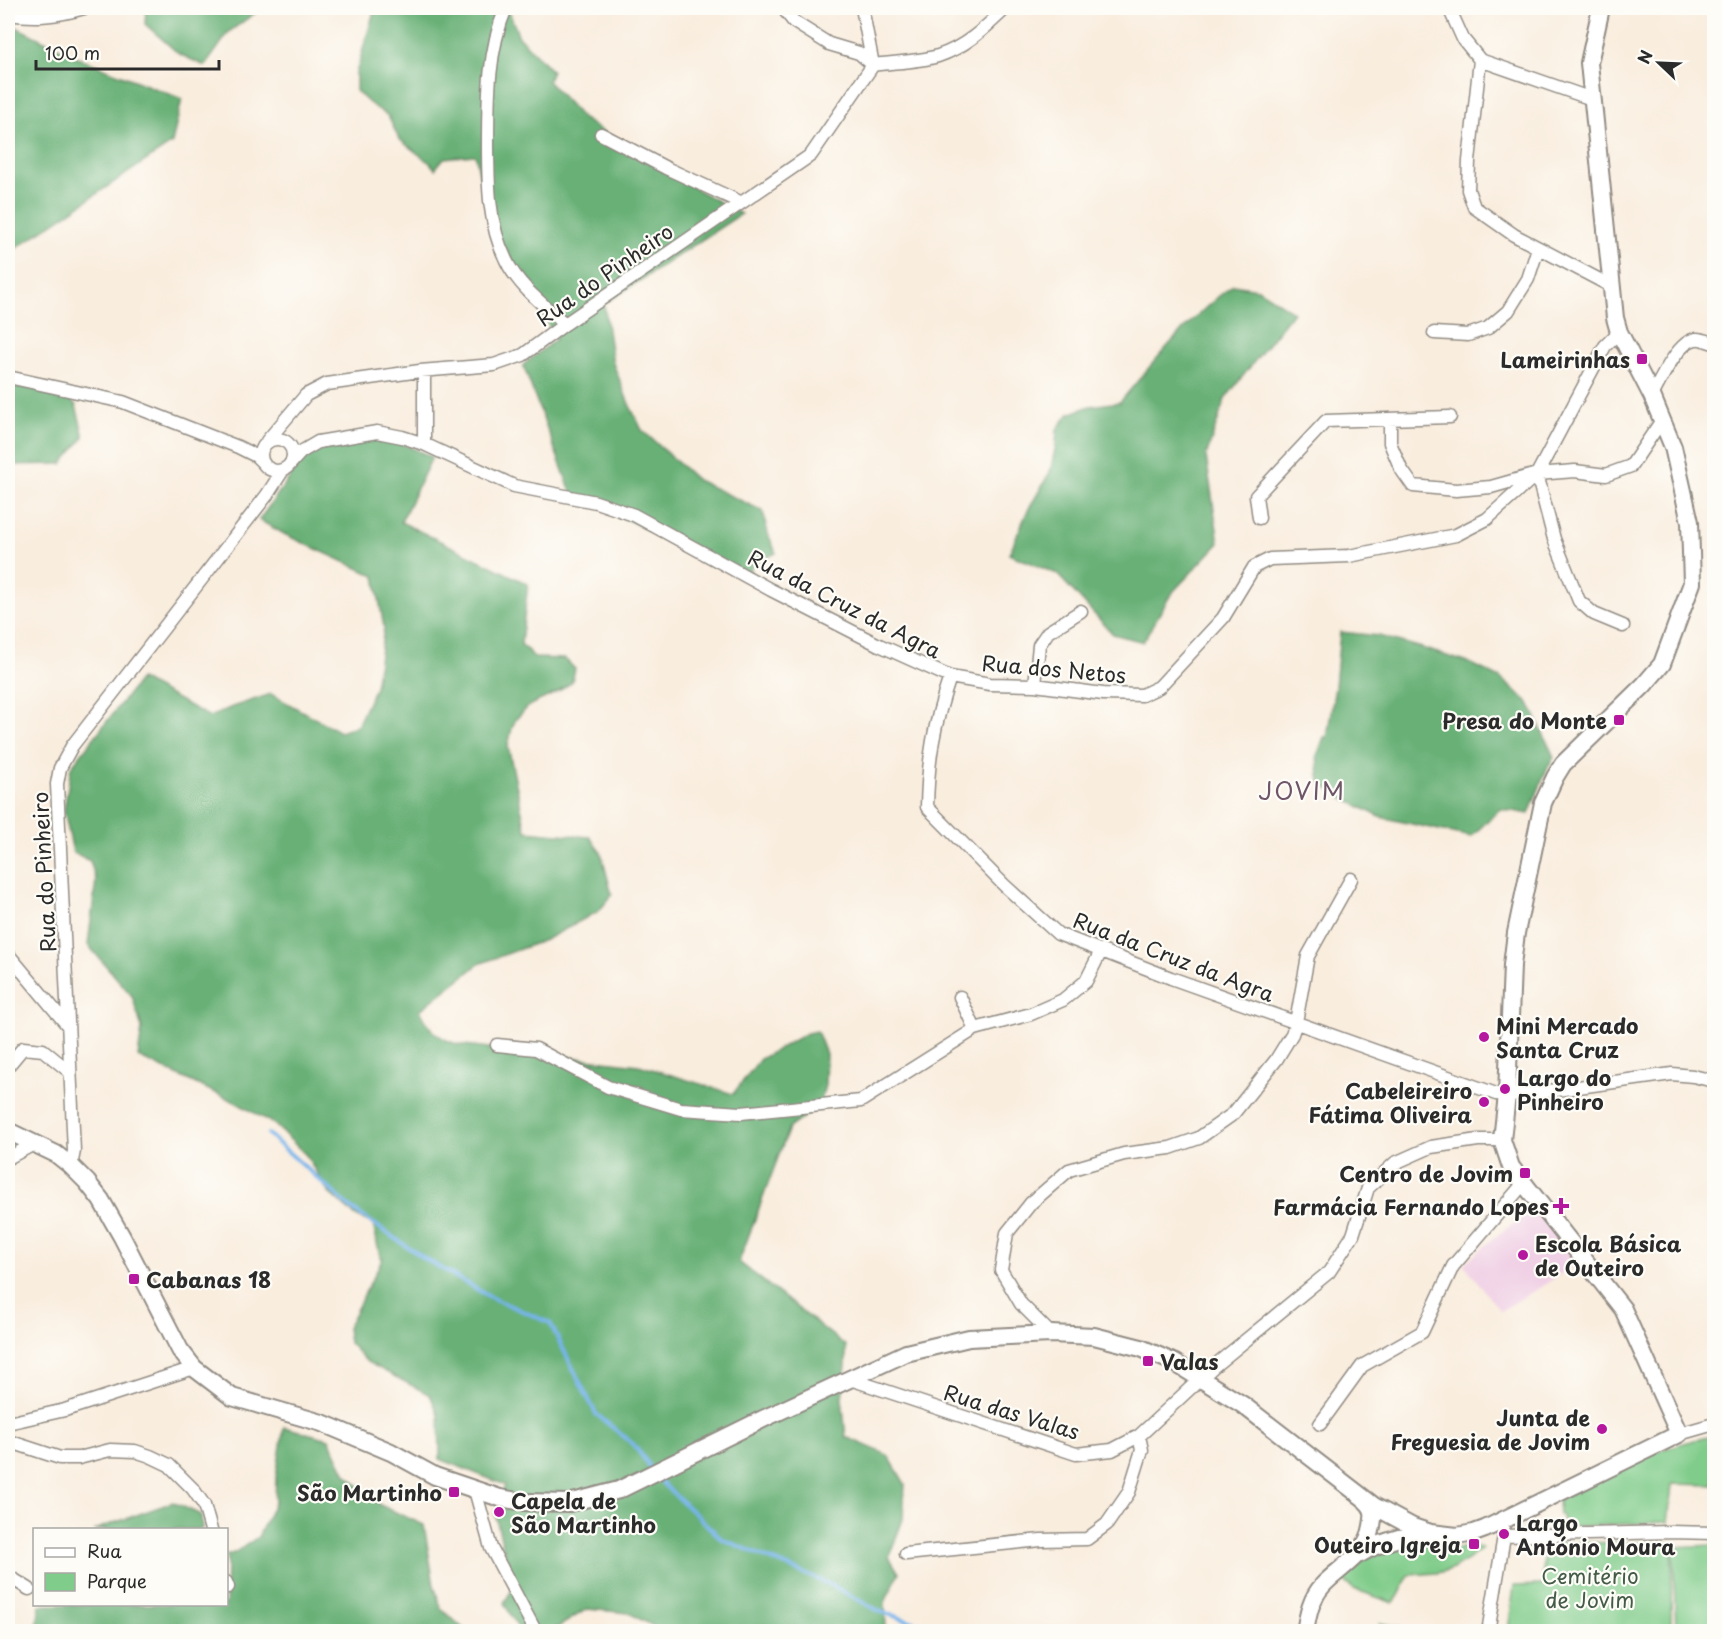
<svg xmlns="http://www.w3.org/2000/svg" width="1722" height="1639" viewBox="0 0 1722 1639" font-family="'Playpen Sans',sans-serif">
<rect width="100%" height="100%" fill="#fdfcf7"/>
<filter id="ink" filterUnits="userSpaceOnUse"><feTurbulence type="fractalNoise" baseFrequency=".0167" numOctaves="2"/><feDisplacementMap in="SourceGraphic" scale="12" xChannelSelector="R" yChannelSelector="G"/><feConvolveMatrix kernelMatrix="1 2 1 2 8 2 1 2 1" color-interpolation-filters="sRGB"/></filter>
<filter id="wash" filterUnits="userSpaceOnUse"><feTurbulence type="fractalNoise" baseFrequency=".008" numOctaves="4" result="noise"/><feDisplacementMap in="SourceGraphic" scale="24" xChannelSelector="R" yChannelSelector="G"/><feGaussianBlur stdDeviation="1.35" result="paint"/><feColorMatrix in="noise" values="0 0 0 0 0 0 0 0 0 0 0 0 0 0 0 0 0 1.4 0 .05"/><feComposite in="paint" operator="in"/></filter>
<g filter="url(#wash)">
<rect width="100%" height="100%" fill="#f9edde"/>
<path fill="#f0d0e5" d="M1535 1209 1577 1263 1547 1283 1500 1311 1464 1264 1499 1234Z"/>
<path fill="#80cc8a" stroke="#567c5a" stroke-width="1.5" d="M1714 1436V1485L1672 1484 1668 1522 1563 1527 1562 1515H1559L1558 1500C1608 1476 1659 1444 1714 1436Z
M1544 1542 1672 1543 1671 1631H1508L1514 1586 1543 1585Z
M1411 1544 1429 1545 1450 1549 1479 1547 1483 1549 1453 1569 1437 1573 1409 1575C1402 1585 1402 1595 1393 1603L1354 1589 1342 1580 1367 1557 1392 1551 1399 1547Z
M1714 1545V1631H1676L1673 1547Z
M1380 1623 1422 1631H1378Z"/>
<path fill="#68b076" stroke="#4a6e50" stroke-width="1.5" d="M8 8H11L16 27 81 59 182 99 172 143 15 249 8 246Z
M146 8H262L229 32 205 66 179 54 145 24Z
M375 8H505L510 14 519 37 552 71 548 81 583 119 655 166 741 214 604 304 613 363 629 404 642 430 697 480 763 511 768 534 776 553 752 565 748 579 571 492 523 365 556 339 493 226 486 208 476 157 474 155 444 158 435 169 430 163 399 139 388 116 369 103 356 91V73Z
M1233 285 1258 289 1293 312 1225 399 1206 456 1219 543 1171 594 1143 642 1113 634 1057 574 1009 554 1027 512 1050 472 1056 445 1057 429 1069 414 1090 406 1120 402C1155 360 1189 318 1233 285Z
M49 384 76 405 84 437 62 464 8 465V388Z
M367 436 399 442 432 457 401 522 528 584 521 644 535 658 565 659 575 669 572 682 556 693 530 705 516 719 512 728 508 746 526 831 590 837 601 852 612 895 599 911 545 940 479 964 420 1010C430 1030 435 1036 456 1044L639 1065 733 1094 760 1059 807 1033 817 1031 826 1054 825 1085 820 1105 789 1128 739 1262 846 1346V1366L842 1398 846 1437 888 1455 905 1484 903 1519 889 1557 899 1573 885 1602 886 1631H662L629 1613 587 1609 552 1631H520L504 1603 513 1588 495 1514 505 1485 440 1459 439 1415 430 1395 367 1362 349 1343 347 1328 383 1258 380 1257 373 1224 356 1216 329 1193 306 1155 274 1124 235 1102 138 1057 142 1028 132 996 88 945 96 880 90 861 73 852 64 811 71 767 140 679 210 717 232 707 271 694 340 732 357 726 375 687 384 628 375 576 286 535 259 520 311 448Z
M1340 632 1379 636 1419 647 1472 664 1500 678 1529 703 1554 757 1546 771 1529 814 1500 809 1471 837 1380 817 1343 798 1320 783 1317 756 1324 737H1327L1335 687Z
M284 1427 329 1439 346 1474 380 1505 424 1525 434 1585 441 1608 466 1631 36 1632 40 1605 226 1604 227 1555 234 1553 258 1537 275 1501 276 1476Z
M173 1502 201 1515 202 1529 94 1530Z"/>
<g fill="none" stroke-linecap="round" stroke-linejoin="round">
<path stroke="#78b5eb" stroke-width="4" d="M268 1134 352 1209 427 1260 490 1297 550 1323 596 1414 633 1444 651 1468
M657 1476 665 1486 722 1539 831 1585 879 1611 943 1632"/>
</g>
</g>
<g filter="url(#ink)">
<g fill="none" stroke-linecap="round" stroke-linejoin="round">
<g stroke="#928c84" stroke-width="15">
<path id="street" d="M506 8C488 50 488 97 488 143 488 182 488 224 506 260 518 286 544 305 565 324
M783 8 794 22 829 44 859 53 873 65
M864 8 863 13 873 65
M1449 8 1463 39 1480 60 1469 161 1468 190 1474 207 1514 235 1611 286
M8 14C36 18 57 16 84 8
M1480 60 1592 99
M873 65C894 62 918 62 938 56 966 47 986 27 1006 8
M601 134 666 168 740 202
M1434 333 1468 335 1488 328 1508 311 1528 279 1538 248
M8 377 123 402 238 447 256 456 263 463
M1652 396C1660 381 1678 341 1696 339 1701 338 1709 342 1714 343
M1390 419V443L1401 469 1413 486 1456 490 1491 487 1537 474 1575 471 1606 475 1631 466 1662 420
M261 455a16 16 0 1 1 32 0a16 16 0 1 1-32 0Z
M267 441 306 395 327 384 420 371 494 365 523 355 565 324 811 155 873 65
M424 444V371
M291 463 301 452 318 442 377 432 402 437 424 444 514 486 596 502 634 515 771 590 877 644 950 677 990 684 1035 685 1103 694 1142 695 1159 687 1223 618 1254 567 1270 559 1349 556 1456 535 1487 519 1537 474 1605 346 1619 332
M1537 474 1554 539 1579 601 1594 614 1623 626
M1259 518 1256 496 1326 421 1450 417
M950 677C934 724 928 758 927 807L1004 885 1058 934 1171 978 1496 1094 1507 1095 1535 1093 1672 1074 1693 1076 1714 1081
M1035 685 1039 645 1048 632 1081 611
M8 954 68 1026
M960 997 975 1029
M497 1045 536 1049 608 1087 681 1109 741 1113 861 1101 975 1029 1031 1014 1063 1000 1086 981 1101 951
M8 1066 23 1048 43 1050 70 1072
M8 1158 36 1143
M71 1166 74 1151 57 784 60 768 72 746 267 495 283 470
M1051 1334 1021 1304 1001 1270 1007 1233 1031 1203 1069 1170 1124 1154 1170 1148 1199 1138 1233 1114 1276 1060 1292 1034 1296 1022 1308 956 1351 879
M850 1379 1076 1454 1112 1450 1139 1436 1213 1367 1329 1272 1353 1235 1368 1188 1395 1163 1431 1147 1478 1140H1502
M8 1423 65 1410 194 1368
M1320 1424 1362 1366 1422 1332 1453 1266 1524 1183
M1679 1434 1714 1424
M8 1441 60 1458H79L110 1450 135 1451 150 1456 169 1465 193 1489 204 1505 211 1530
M475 1490 491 1548 536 1632
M1504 1536 1670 1532 1714 1533
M906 1554 1041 1540 1087 1539 1107 1524 1129 1492 1142 1450 1139 1436
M8 1576 29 1589
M226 1582 228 1587
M1488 1632 1504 1536 1503 1529"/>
</g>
<g stroke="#928c84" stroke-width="20">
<path id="secondary" d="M8 1131 56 1154 71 1166 87 1182 101 1200 122 1237 180 1350 194 1368 232 1397 322 1423 391 1452 435 1476 500 1498 524 1502 569 1503 619 1490 765 1418 906 1353 969 1338 1051 1334 1094 1336 1141 1348 1175 1363 1243 1405 1374 1506 1413 1527 1431 1533 1457 1536 1474 1533 1485 1529 1679 1434 1623 1309 1511 1167 1502 1140 1507 1095 1512 965 1516 933 1543 803 1555 777 1563 764 1644 685 1662 664 1692 583 1690 522 1673 447 1652 396 1619 332 1615 318 1589 63 1601 8
M1360 1554C1375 1544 1408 1534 1426 1533
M1305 1632C1308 1614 1311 1598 1323 1585 1341 1566 1368 1554 1372 1526 1374 1515 1375 1509 1366 1501"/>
</g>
<use href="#street" stroke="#fff" stroke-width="12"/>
<use href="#secondary" stroke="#fff" stroke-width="16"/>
</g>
</g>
<g fill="#b5179e" stroke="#fdfcf7" stroke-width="2">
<rect x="1636" y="353" width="12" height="12" rx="3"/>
<rect x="1613" y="714" width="12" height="12" rx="3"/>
<circle cx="1484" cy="1037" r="6"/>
<circle cx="1505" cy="1089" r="6"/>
<circle cx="1484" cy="1102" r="6"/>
<rect x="1519" y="1167" width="12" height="12" rx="3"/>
<path d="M1558 1197h6v6h6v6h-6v6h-6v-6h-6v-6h6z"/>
<circle cx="1523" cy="1255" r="6"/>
<rect x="128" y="1273" width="12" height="12" rx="3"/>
<rect x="1142" y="1355" width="12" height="12" rx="3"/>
<circle cx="1602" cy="1429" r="6"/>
<rect x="448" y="1486" width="12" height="12" rx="3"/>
<circle cx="499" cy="1512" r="6"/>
<circle cx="1504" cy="1534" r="6"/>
<rect x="1468" y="1538" width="12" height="12" rx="3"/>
</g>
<g text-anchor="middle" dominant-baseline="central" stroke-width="4.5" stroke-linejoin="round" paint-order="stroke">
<g font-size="21" fill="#2b2b2b" stroke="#fdfcf7">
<text transform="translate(604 274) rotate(-35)">Rua do Pinheiro</text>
<text transform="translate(845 603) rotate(27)">Rua da Cruz da Agra</text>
<text transform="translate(1054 668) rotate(5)">Rua dos Netos</text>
<text transform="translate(43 872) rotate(-93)">Rua do Pinheiro</text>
<text transform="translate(1174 956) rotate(21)">Rua da Cruz da Agra</text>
<text transform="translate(1012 1411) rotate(17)">Rua das Valas</text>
</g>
<g font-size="21" font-weight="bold" fill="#2b2b2b" stroke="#fdfcf7" text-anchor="end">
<text x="1630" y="359">Lameirinhas</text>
<text x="1607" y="720">Presa do Monte</text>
<text x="1496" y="1025" text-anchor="start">Mini Mercado<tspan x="1496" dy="24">Santa Cruz</tspan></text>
<text x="1517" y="1077" text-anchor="start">Largo do<tspan x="1517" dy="24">Pinheiro</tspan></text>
<text x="1472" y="1090">Cabeleireiro<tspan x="1472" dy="24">Fátima Oliveira</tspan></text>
<text x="1513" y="1173">Centro de Jovim</text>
<text x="1549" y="1206">Farmácia Fernando Lopes</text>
<text x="1535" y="1243" text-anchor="start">Escola Básica<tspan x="1535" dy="24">de Outeiro</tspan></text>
<text x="146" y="1279" text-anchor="start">Cabanas 18</text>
<text x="1160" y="1361" text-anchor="start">Valas</text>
<text x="1590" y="1417">Junta de<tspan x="1590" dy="24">Freguesia de Jovim</tspan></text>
<text x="442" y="1492">São Martinho</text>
<text x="511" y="1500" text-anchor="start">Capela de<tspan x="511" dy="24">São Martinho</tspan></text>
<text x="1516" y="1522" text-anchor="start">Largo<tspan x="1516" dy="24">António Moura</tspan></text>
<text x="1462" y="1544">Outeiro Igreja</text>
</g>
<g font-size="21" fill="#445b48" stroke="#fdfcf7">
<text x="1590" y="1575">Cemitério<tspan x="1590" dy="24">de Jovim</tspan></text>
</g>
<g font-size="24" letter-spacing="1.5" fill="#6e5568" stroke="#fdfcf7">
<text x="1302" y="790">JOVIM</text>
</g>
</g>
<rect width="1722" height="1639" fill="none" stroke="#fdfcf7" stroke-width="30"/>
<rect x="33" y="1528" width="195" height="78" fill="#fdfcf7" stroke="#a9a8a5" stroke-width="1.5"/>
<rect x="45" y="1548" width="30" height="9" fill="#ffffff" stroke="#a9a8a5" stroke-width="1.5"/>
<text x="87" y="1558" font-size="18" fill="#2b2b2b">Rua</text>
<rect x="45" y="1573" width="30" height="18" fill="#80cc8a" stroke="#a9a8a5" stroke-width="1.5"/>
<text x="87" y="1588" font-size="18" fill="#2b2b2b">Parque</text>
<g transform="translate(1659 63) rotate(293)" stroke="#fdfcf7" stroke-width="4.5" paint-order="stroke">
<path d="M0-4.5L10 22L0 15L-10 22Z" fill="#2b2b2b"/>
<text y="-9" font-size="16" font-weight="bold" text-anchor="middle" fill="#2b2b2b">N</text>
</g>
<path d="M36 60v9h183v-9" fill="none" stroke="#2b2b2b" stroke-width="3"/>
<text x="45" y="60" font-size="18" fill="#2b2b2b" stroke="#fdfcf7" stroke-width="4.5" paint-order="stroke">100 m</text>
</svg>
